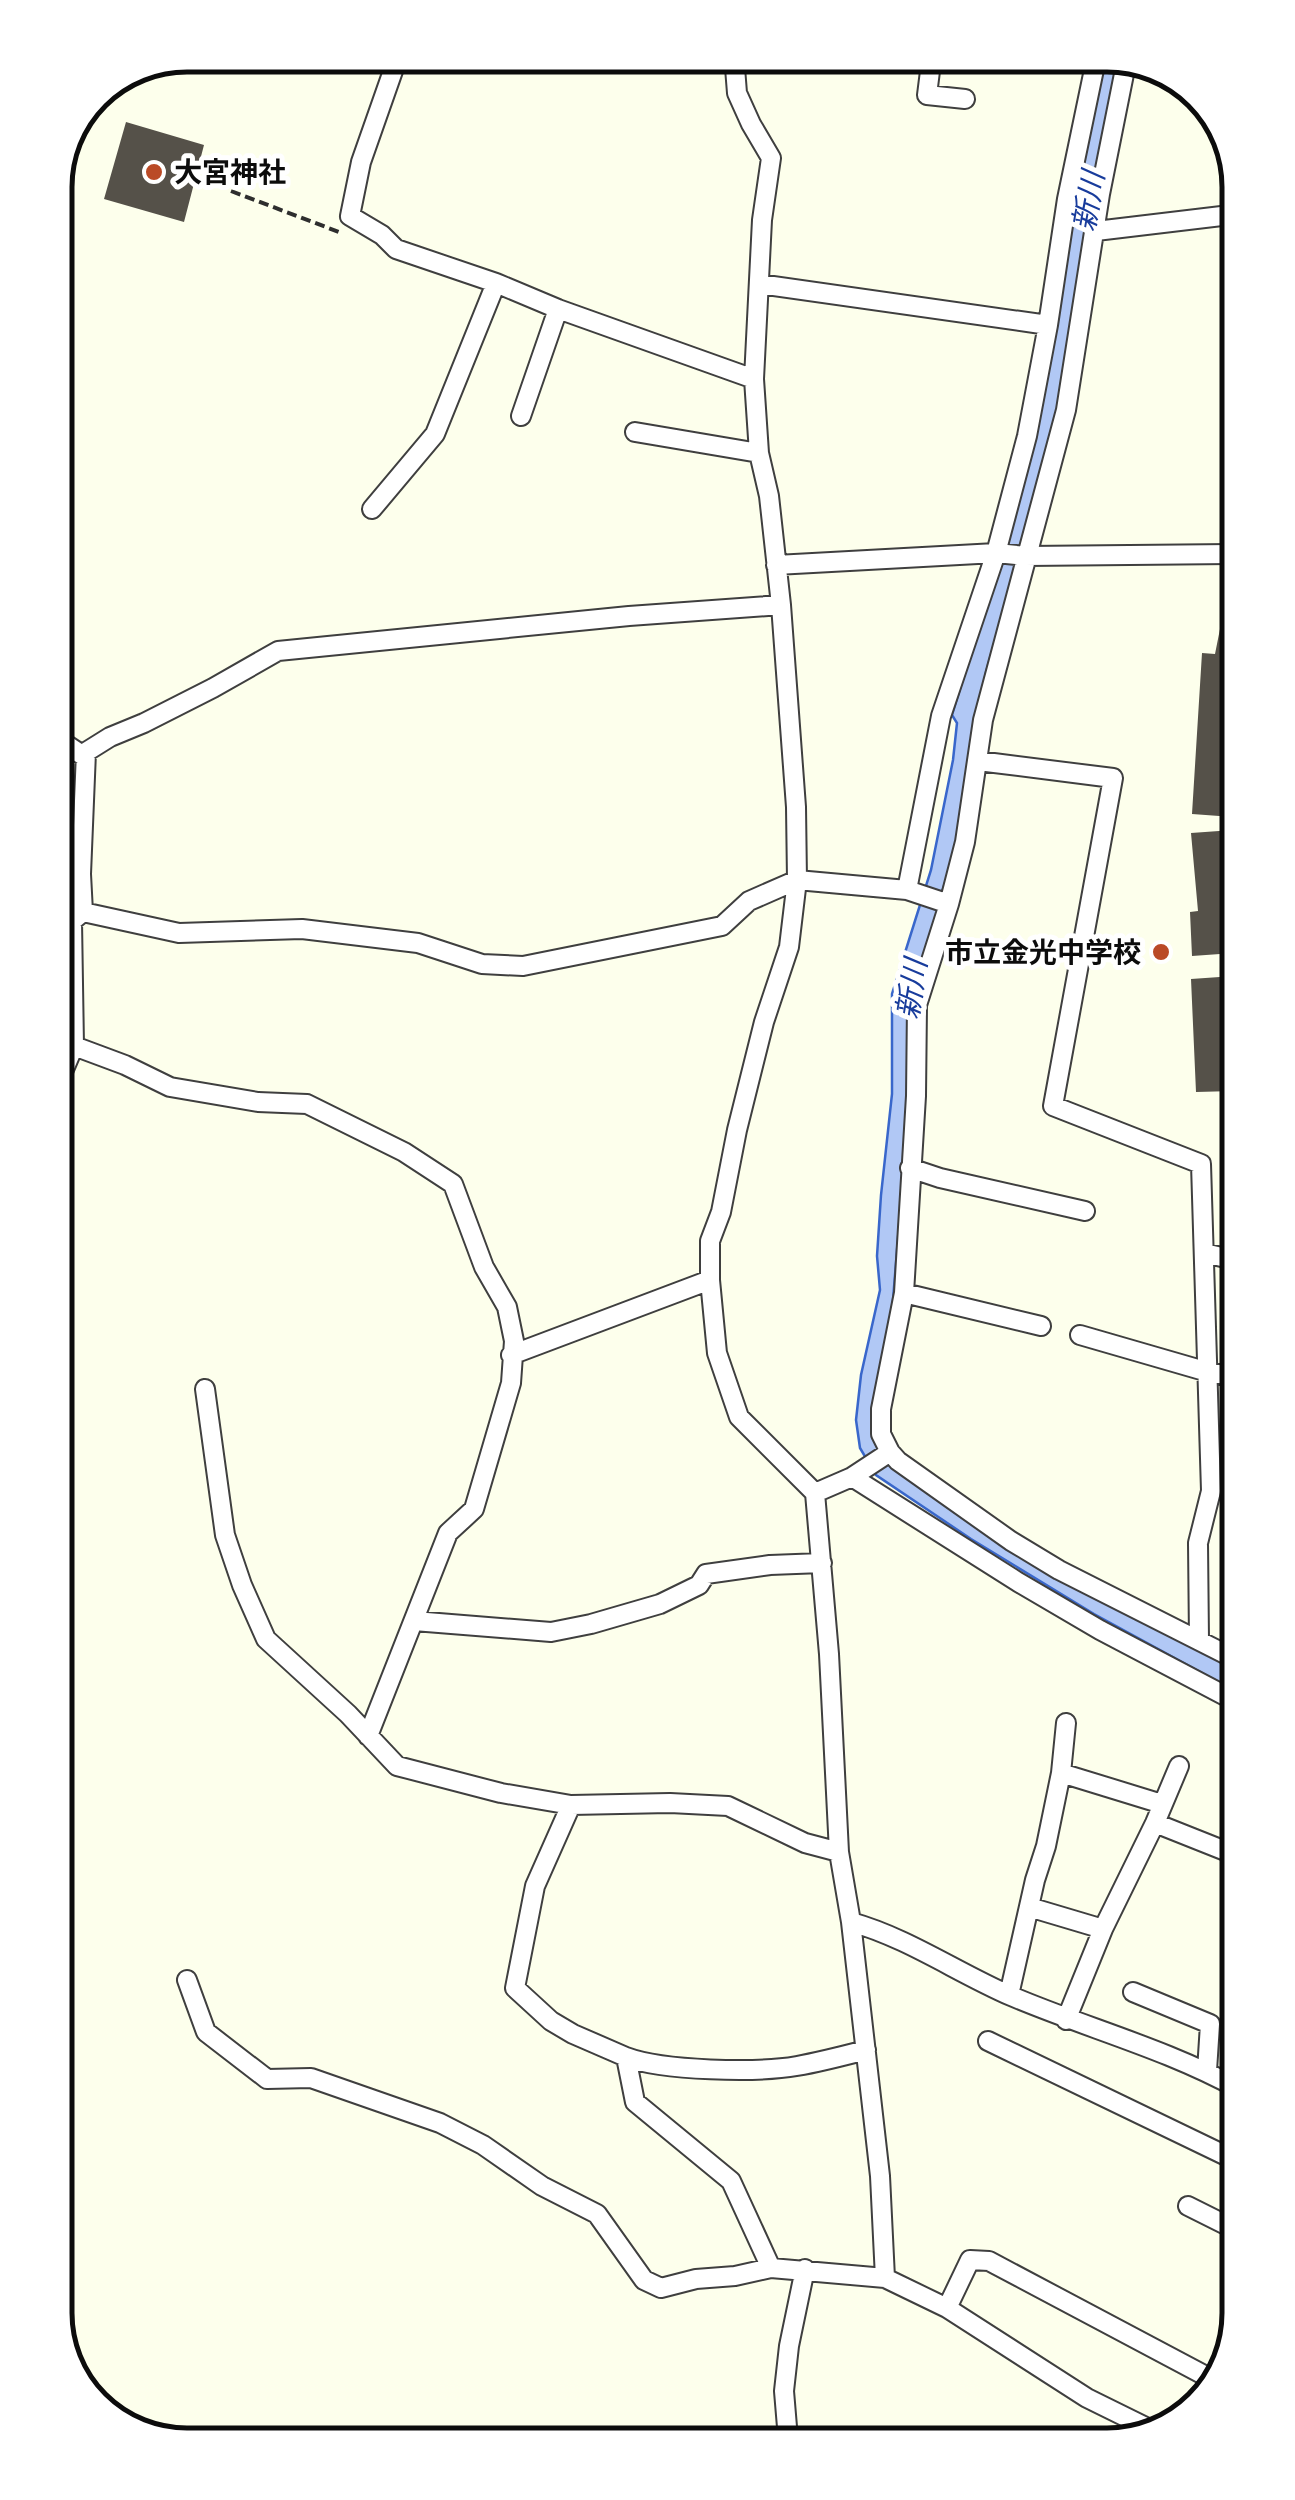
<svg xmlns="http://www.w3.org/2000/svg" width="1295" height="2500" viewBox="0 0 1295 2500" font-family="Lora,'Noto Sans JP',serif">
<rect width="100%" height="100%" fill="#fdffec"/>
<path fill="#b1c8f5" stroke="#3967cb" stroke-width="2.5" d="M1104 55 1123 58 1059 415 986 672 973 732 958 843 941 895 907 1127 881 1448 1071 1583 1237 1669V1692L1094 1614 971 1539 876 1475 860 1448 856 1420 861 1375 880 1290 877 1256 881 1195 892 1094V994L931 870 953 760 957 723 952 715 1004 546Z"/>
<path fill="#555149" d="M126 122 204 145 184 222 104 199Z
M1228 589 1232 590 1233 817 1192 814 1202 653 1215 654Z
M1233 830 1234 953 1192 956 1190 912 1198 911 1191 833Z
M1234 976V1091L1196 1092 1191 979Z"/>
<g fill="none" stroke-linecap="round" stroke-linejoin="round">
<g stroke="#3f3f3f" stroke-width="22">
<path id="street" d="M381 55 394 68 361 162 350 216 382 235 396 249 496 283 558 309 754 379
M734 55 737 93 751 124 771 158 762 220 754 379 759 453 769 496 781 605 796 807 797 880 789 947 764 1022 737 1130 721 1212 710 1241V1280L717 1353 739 1417 815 1493
M932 55 927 95 965 99
M1127 59 1100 194 1066 410 983 720 965 842 949 904 917 1005 916 1096 904 1293 881 1409V1434L890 1452 898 1461 1011 1541 1059 1570 1237 1660
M1096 231 1230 215
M759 284 1048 325
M521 416 558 309
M635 432 759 453
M372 509 435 434 496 283
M776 565 996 553 1027 556 1232 554
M58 739 85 757
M978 761 1113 778 1053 1106 1201 1164 1211 1491 1198 1543 1199 1640
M907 890 949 904
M83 912 81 874 86 752 110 737 144 723 213 688 278 651 629 616 781 605
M59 921H72L83 912 179 933 302 929 418 943 482 964 523 966 722 926 749 901 797 880 907 890 941 716 996 553 1027 436 1048 325 1067 199 1097 55
M74 1046 125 1065 170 1087 258 1102 307 1104 404 1152 453 1184 484 1267 507 1307 514 1341 511 1383 474 1509 448 1533 368 1736
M59 1081 74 1046 72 921
M910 1168 940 1178 1085 1211
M1204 1253 1235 1260
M904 1293 1041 1326
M1080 1335 1208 1372 1236 1377
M511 1355 710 1280
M205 1389 225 1535 242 1585 266 1639 348 1714 397 1766 501 1793 571 1805 670 1803 728 1806 805 1843 839 1852
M890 1452 852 1477 815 1493 829 1654 839 1852 851 1922 880 2176 885 2278 947 2308 1087 2398 1160 2434
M852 1477 1018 1582 1100 1630 1237 1702
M414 1621 551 1632 591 1624 660 1604 699 1585 706 1574 770 1565 822 1563
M1061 1773 1162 1804
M571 1805 535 1886 515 1988 551 2021 573 2034 626 2057 635 2102 731 2181 771 2268
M1155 1823 1238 1856
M1029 1907 1103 1929
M851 1922C908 1938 956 1972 1011 1996 1086 2028 1167 2049 1239 2089
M187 1980 206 2032 267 2079 311 2078 440 2123 483 2145 542 2186 597 2214 644 2280 661 2288 696 2279 735 2276 771 2268 885 2278
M1133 1992 1210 2024 1207 2071
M1009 1995 1035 1880 1046 1846 1061 1773 1066 1723
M1066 2020 1103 1929 1155 1823 1179 1766
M988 2041 1239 2162
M626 2057C663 2071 757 2073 797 2066 820 2062 843 2056 866 2050
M1188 2206 1240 2232
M947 2308 970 2260 989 2261 1219 2383
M788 2439 784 2391 789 2346 805 2269"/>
</g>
<path stroke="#2e2e2e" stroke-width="4" stroke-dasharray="10 5" stroke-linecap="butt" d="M231 191 339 232"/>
<use href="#street" stroke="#fff" stroke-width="18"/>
</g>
<g fill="#ba4a26" stroke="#fff" stroke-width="4">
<circle cx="154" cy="172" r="10"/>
<circle cx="1161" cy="952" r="10"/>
</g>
<g text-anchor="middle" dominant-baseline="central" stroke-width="10" stroke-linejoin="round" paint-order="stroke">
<g font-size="28" font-weight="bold" fill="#0c0c0c" stroke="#fff" text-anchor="start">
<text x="174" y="172">大宮神社</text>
<text x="1141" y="952" text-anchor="end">市立金光中学校</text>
</g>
<g font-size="30" font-style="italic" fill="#183c9c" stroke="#fff">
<text transform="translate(1088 201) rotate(-80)">新川</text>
<text transform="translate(911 989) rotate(-81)">新川</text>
</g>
</g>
<path d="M0 0H1295V2500H0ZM187 72H1107A115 115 0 0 1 1222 187V2313A115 115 0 0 1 1107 2428H187A115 115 0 0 1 72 2313V187A115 115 0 0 1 187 72Z" fill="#fff" fill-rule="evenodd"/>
<path fill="none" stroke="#0c0c0c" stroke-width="5" d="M187 72H1107A115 115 0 0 1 1222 187V2313A115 115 0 0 1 1107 2428H187A115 115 0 0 1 72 2313V187A115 115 0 0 1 187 72Z"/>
</svg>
